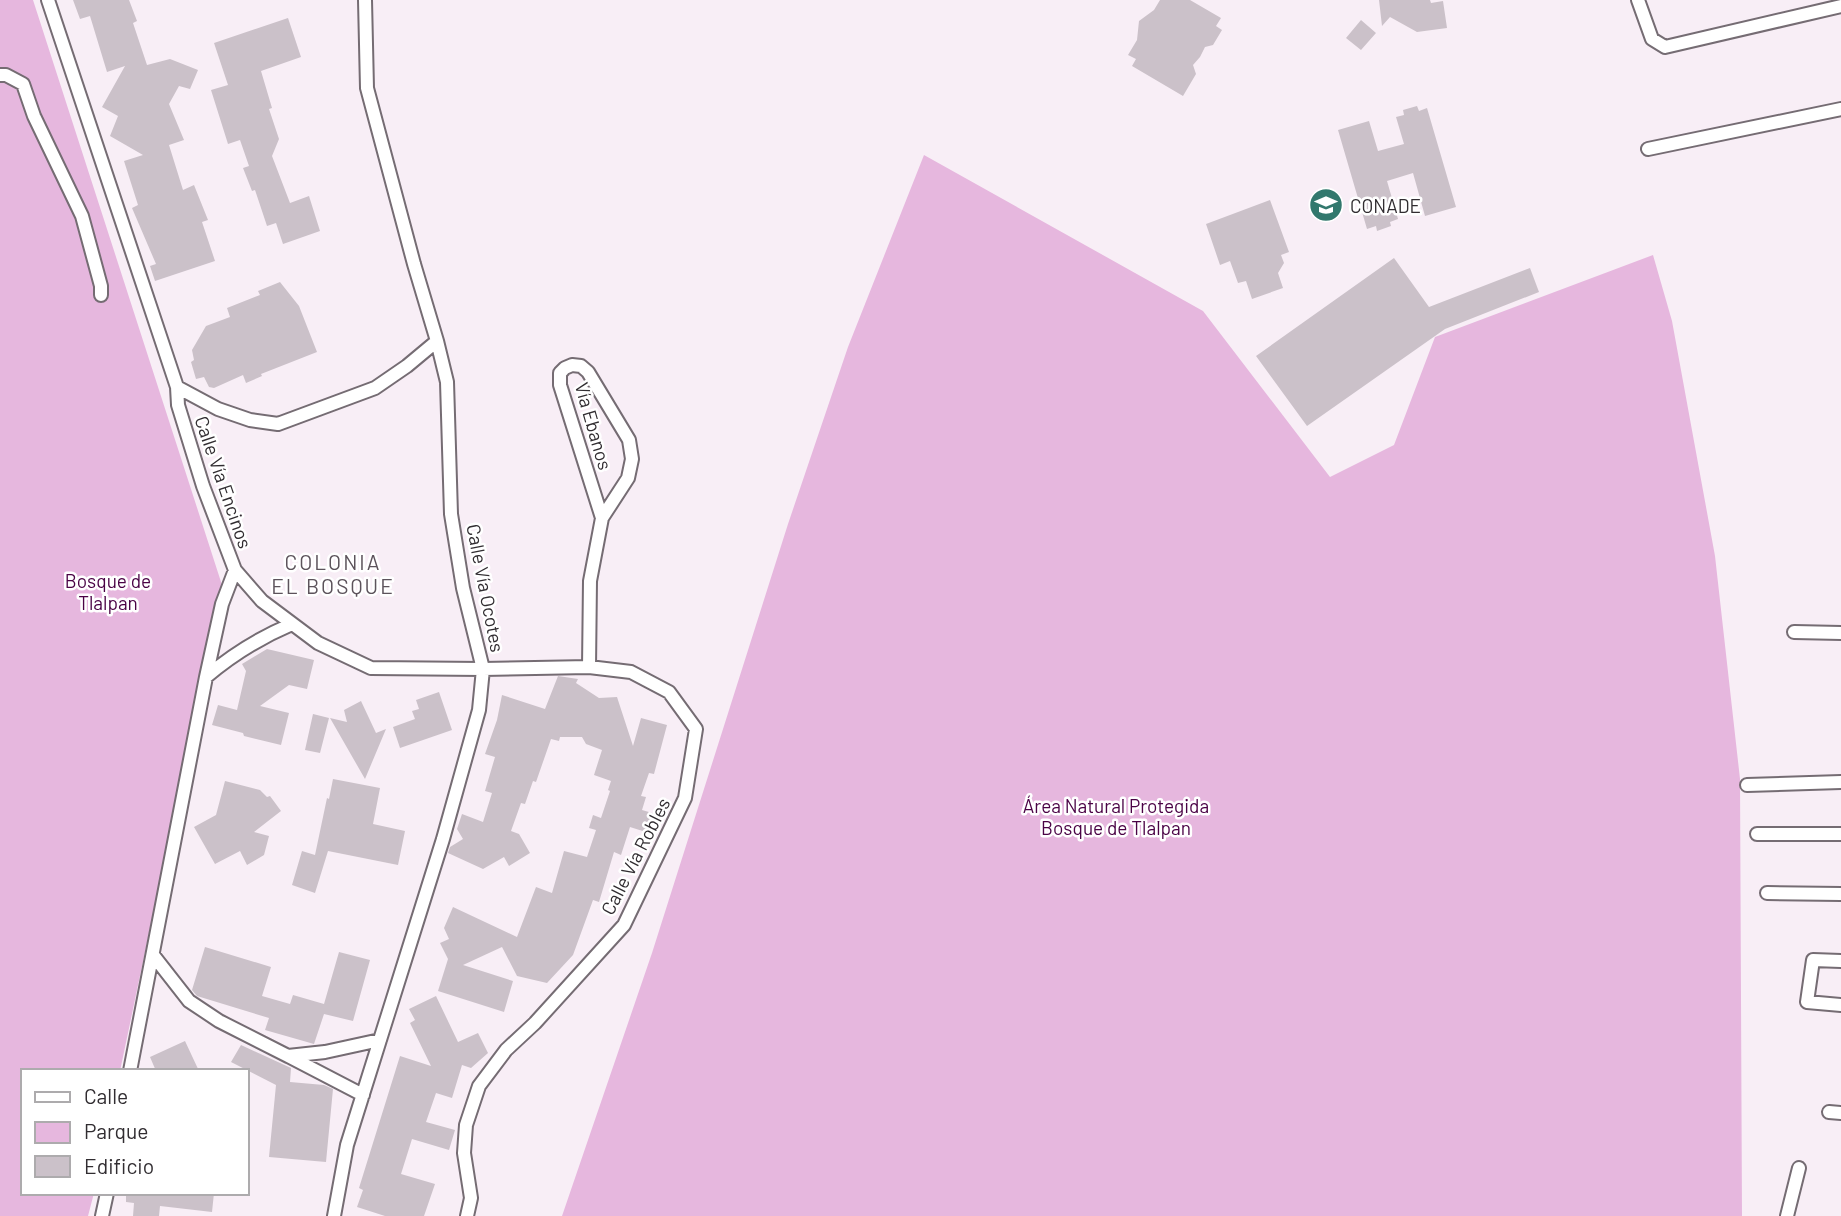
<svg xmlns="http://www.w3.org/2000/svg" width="1841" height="1216" viewBox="0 0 1841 1216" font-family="Barlow,sans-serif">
<rect width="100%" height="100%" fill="#f8eef6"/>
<path fill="#e6b7de" d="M0 0H33L222 585 120 1071H23V1193H94L88 1216H0Z
M924 155 1203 311 1330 477 1394 445 1435 337 1653 255 1672 321 1715 556 1740 779 1742 1216H562L652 953 788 524 848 347Z"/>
<path fill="#cbc1c9" d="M73 0H129L137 21 133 23 147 65 170 59 198 70 190 89 179 86 169 104 184 140 169 145 183 190 194 185 208 220 202 222 215 261 155 281 150 266 156 264 132 208 138 205 124 161 143 155 110 136 118 116 102 107 125 66 107 72 90 16 80 19Z
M1160 0H1190L1221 18 1216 26 1222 30 1213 45 1205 47 1200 57 1193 65 1196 74 1183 96 1132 66 1136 59 1128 55 1137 40 1139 21 1154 10Z
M1379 0H1430L1431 3 1443 1 1447 28 1417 32 1390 17 1382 26Z
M288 18 301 57 261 71 272 108 269 109 279 139 272 156 290 203 309 196 320 231 283 244 276 223 267 226 255 190 252 191 243 168 249 166 240 140 228 144 211 90 228 85 214 43Z
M1361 20 1376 33 1361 50 1346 38Z
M1417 106 1419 111 1427 108 1456 207 1425 216 1413 173 1387 181 1398 219 1390 222 1391 226 1377 231 1376 226 1367 229 1338 130 1369 121 1378 151 1404 144 1396 117 1404 115 1403 110Z
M1270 200 1289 252 1281 255 1284 263 1278 273 1283 288 1252 299 1246 281 1238 283 1230 261 1220 265 1206 224Z
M1394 258 1429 307 1530 268 1539 292 1445 329 1307 426 1256 356Z
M280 282 299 306 317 352 261 374 262 376 246 383 243 375 214 388 209 387 204 377 196 379 191 362 194 360 192 350 206 326 230 317 227 308 260 295 258 291Z
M267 649 314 660 307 689 289 685 260 706 289 713 281 745 244 736 243 733 212 725 218 705 237 710 246 671 242 664Z
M558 676 578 679 576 683 599 698 617 697 633 746 641 718 667 725 654 774 649 773 641 796 646 797 642 810 659 815 652 834 630 827 621 855 614 852 599 902 593 900 573 955 547 983 517 976 502 947 463 965 513 981 504 1012 438 991 448 959 440 943 449 939 444 928 453 907 517 937 536 887 552 893 564 851 587 857 596 830 589 828 593 815 601 818 610 791 608 790 611 781 594 775 602 750 586 744 582 737H560L559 741 551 739 536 782 533 781 525 804 521 803 511 831 519 834 530 853 509 866 504 857 483 869 448 853 450 847 463 839 457 829 462 814 483 822 492 793 485 791 495 757 485 754 497 720 502 695 545 709Z
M439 692 452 730 400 748 393 727 415 719 412 711 419 709 416 700Z
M361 701 376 733 386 729 365 779 330 718 347 722 344 710Z
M313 714 329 718 320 753 305 750Z
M333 779 380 788 373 824 405 831 398 865 328 851 315 893 292 885 302 851 315 855 327 798 329 799Z
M225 781 260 790 267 797 270 796 281 811 254 832 269 836 264 855 247 865 240 851 215 864 194 827 216 815Z
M205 947 271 967 262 996 290 1004 293 995 324 1004 339 952 370 960 353 1021 324 1014 314 1044 265 1030 269 1018 197 996 192 990Z
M436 996 458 1042 478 1033 488 1053 471 1068 462 1065 452 1098 436 1093 426 1122 455 1130 449 1150 412 1139 401 1174 435 1184 424 1216H385L357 1207 363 1190 359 1188 400 1056 431 1066 410 1023 415 1020 409 1009Z
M185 1041 199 1071H156L150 1057Z
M241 1045 291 1068 290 1082 324 1085 333 1089 326 1162 269 1157 276 1085 231 1062Z
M126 1193H214L212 1212 160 1206 159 1216H133L134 1203 126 1202Z"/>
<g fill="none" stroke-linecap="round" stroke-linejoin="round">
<g stroke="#756c73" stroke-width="16">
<path id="street" d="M48 0 177 387 178 405 203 486 235 570 222 604 206 677 130 1071
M1638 0 1652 39 1665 47 1841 6
M0 75H6L23 84 34 116 82 216 101 286V295
M1648 149 1841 109
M177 387 218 409 250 420 278 424 375 388 407 366 437 341
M235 570 262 601 318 643 371 668 483 669 589 667 631 672 669 692 696 729 685 798 624 925 535 1023 506 1050 479 1086 466 1125 464 1153 471 1198 467 1216
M1794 632 1841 633
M589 667 590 581 602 518 628 478 632 459 629 440 588 372 581 366 572 365 565 368 560 373V385L602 518
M206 677C233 654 259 638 292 624
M1747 785 1841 782
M1757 834H1841
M1767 893 1841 894
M153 955 189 1001 219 1021 288 1056 325 1052 380 1040
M1841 961 1813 960 1807 1002 1841 1005
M288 1056 363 1095
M1829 1112 1841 1113
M102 1216 107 1193
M334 1216 347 1145 443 839 479 710 483 669 463 588 451 514 447 382 437 341 414 264 367 88 365 0
M1787 1216 1799 1168"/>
</g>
<use href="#street" stroke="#fff" stroke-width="12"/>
</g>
<defs>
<g id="school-disc" transform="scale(1.75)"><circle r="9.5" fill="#32786d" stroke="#fff"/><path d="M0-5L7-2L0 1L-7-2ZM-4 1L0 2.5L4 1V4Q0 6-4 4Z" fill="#fff"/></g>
</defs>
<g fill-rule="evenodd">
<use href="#school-disc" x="1326" y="205"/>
</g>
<g text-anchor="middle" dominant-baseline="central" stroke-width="5" stroke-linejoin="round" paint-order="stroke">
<g font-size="19" fill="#312d31" stroke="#fff" text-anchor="start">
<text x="1350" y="205">CONADE</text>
</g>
<g font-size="19" fill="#312d31" stroke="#fff">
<text transform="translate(594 426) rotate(74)">Vía Ebanos</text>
<text transform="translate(224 482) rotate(71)">Calle Vía Encinos</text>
<text transform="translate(486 588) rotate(79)">Calle Vía Ocotes</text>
<text transform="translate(635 856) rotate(-63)">Calle Vía Robles</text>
</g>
<g font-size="19" fill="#4a0245" stroke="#fff">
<text x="108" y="580">Bosque de<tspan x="108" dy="22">Tlalpan</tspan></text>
<text x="1116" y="805">Área Natural Protegida<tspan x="1116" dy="22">Bosque de Tlalpan</tspan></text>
</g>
<g font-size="21" letter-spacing="2" fill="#5c535b" stroke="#fff">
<text x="333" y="561">COLONIA<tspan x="333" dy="24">EL BOSQUE</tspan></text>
</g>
</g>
<rect x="21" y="1069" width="228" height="126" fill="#ffffff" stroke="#adabad" stroke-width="2"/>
<rect x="35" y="1092" width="35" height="10" fill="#ffffff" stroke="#adabad" stroke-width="2"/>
<text x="84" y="1104" font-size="21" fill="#312d31">Calle</text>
<rect x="35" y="1122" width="35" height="21" fill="#e6b7de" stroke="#adabad" stroke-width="2"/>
<text x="84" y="1139" font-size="21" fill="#312d31">Parque</text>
<rect x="35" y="1156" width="35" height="21" fill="#cbc1c9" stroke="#adabad" stroke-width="2"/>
<text x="84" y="1174" font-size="21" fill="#312d31">Edificio</text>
</svg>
